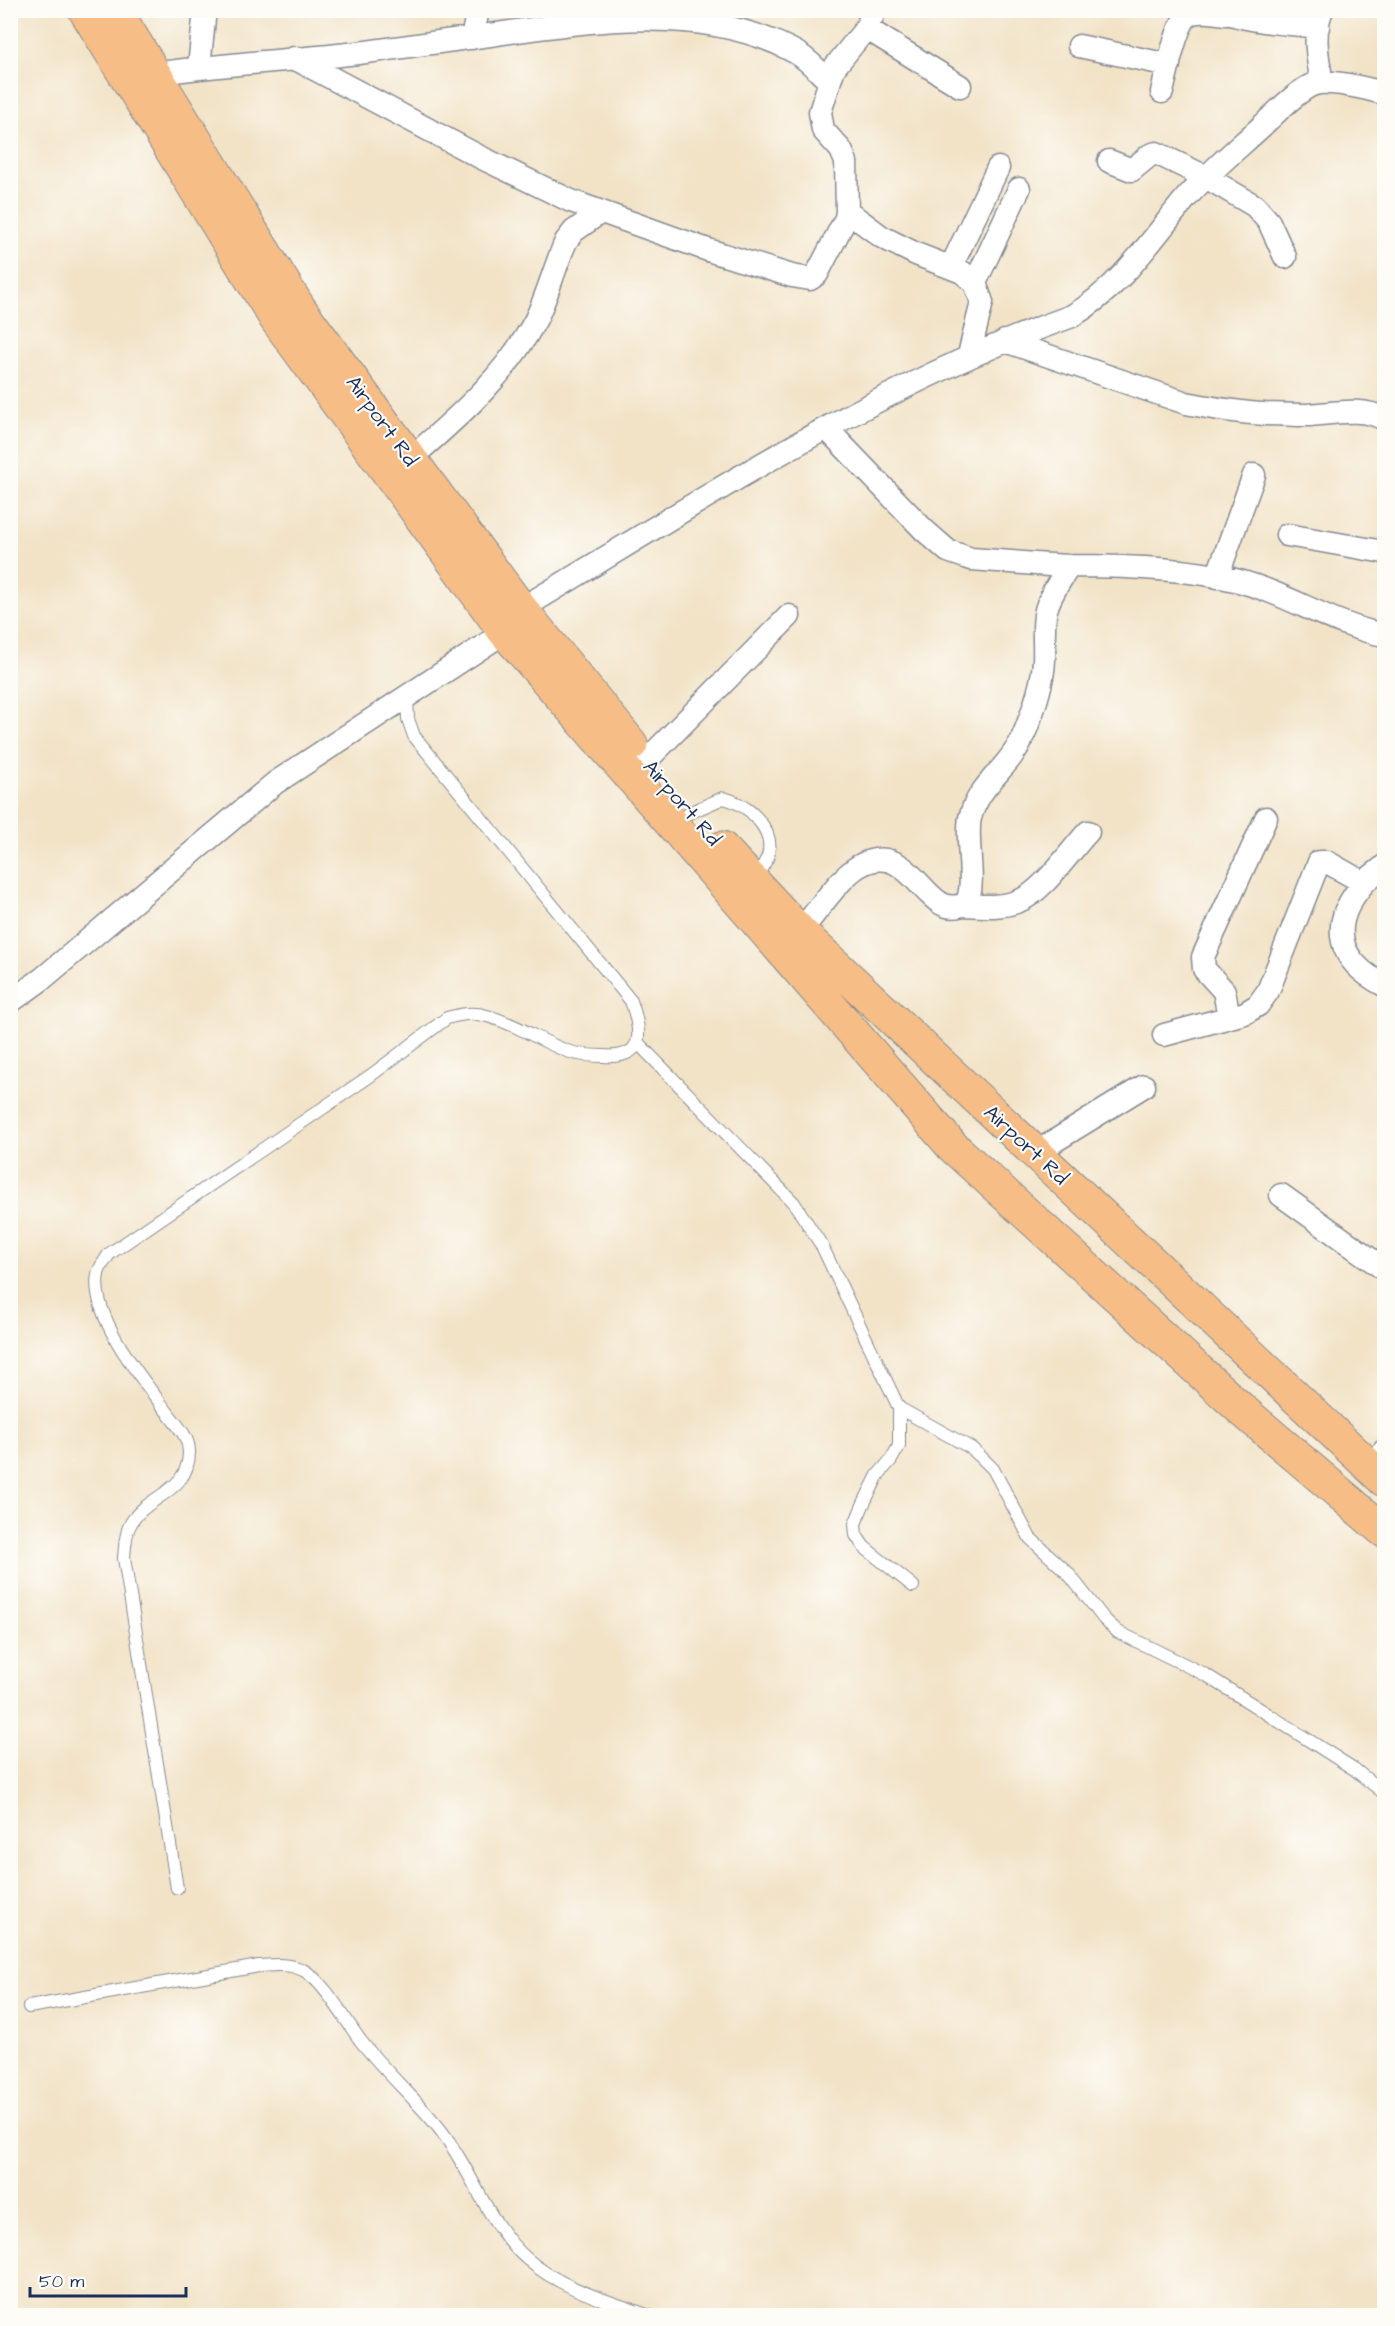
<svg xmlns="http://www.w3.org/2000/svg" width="1395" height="2326" viewBox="0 0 1395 2326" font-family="'Architects Daughter',sans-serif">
<rect width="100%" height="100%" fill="#fdfcf7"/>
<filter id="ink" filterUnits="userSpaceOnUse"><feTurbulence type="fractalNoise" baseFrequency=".0167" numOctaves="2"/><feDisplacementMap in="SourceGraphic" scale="12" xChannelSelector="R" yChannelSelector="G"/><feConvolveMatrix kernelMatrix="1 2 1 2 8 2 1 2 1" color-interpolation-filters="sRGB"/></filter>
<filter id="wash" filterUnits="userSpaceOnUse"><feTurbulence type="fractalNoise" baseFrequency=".008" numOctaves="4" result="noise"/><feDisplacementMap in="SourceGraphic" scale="24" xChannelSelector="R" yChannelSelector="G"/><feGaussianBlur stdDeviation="1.35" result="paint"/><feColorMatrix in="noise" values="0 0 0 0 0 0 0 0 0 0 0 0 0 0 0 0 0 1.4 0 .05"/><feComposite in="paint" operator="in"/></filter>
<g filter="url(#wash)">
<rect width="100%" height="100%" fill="#f2e3c7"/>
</g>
<g filter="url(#ink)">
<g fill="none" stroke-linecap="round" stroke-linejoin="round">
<g stroke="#868992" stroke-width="14">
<path id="service" d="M689 813 723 798C747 803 776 829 768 856 765 864 758 873 754 881
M638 1043 794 1203 822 1246 899 1408V1446L891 1460 878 1475 863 1505 855 1524 856 1535 864 1547 913 1586
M899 1408 971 1448 981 1457 993 1469 1030 1538 1068 1573 1104 1619 1118 1632 1206 1675 1354 1769 1384 1793
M177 1888 124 1558C125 1548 125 1537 129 1527 143 1495 189 1495 189 1452 189 1436 177 1426 168 1413 143 1380 90 1317 98 1274 99 1267 106 1260 109 1254L370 1076 447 1018C461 1014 473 1012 487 1016 515 1023 540 1041 567 1051 578 1055 592 1056 603 1056 646 1059 642 1033 631 1001L414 736 408 719 407 698
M29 2007 259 1966C274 1965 288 1963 303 1970 323 1980 346 2021 360 2040 384 2071 414 2097 439 2128 472 2169 486 2223 527 2259 561 2289 608 2301 650 2316"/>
</g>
<g stroke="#868992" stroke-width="25">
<path id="minor" d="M1223 10C1238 21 1296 24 1318 27
M866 28 960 86
M472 38 478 10
M1079 46 1169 65
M294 58 480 157 571 201 708 250 792 276 810 279 817 274 846 218 847 211 846 162 841 150 823 130 820 112 834 68 863 32 876 10
M199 67 205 10
M154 74C224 63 295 61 366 52 410 46 453 40 497 34 593 20 706 3 795 52 808 59 818 71 829 81
M1322 83C1318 60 1312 33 1322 10
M1162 92C1166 77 1177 19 1190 14 1200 9 1216 13 1227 14
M1109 161 1132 170 1150 155 1156 153 1206 177 1255 206 1269 222 1285 257
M847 211 882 237 916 254 962 272 975 283 982 302 969 355
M951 267 998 168
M975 283 1019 189
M1005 341 1186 403C1212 408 1238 413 1265 414 1279 414 1293 415 1307 415 1331 414 1362 406 1384 419
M827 429 924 530 948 551 971 559C1004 561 1038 565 1071 566 1121 566 1186 568 1235 580 1287 593 1332 625 1384 635
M410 459C458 417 506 376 536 319 548 294 555 266 566 241L574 231 601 212
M1287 535 1384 552
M1217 577 1254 475
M521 609C699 502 876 385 1072 316 1121 287 1151 240 1186 198 1209 172 1237 149 1262 126 1276 113 1296 92 1312 85 1329 78 1366 89 1384 93
M646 761 789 616
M1384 866C1378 872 1369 877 1363 884 1328 925 1337 961 1384 985
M963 905C981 906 1002 908 1019 901 1043 892 1070 851 1088 832
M800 932C815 914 840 877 859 866 913 835 925 926 966 903 977 885 965 841 970 818 978 785 1009 768 1022 739 1032 715 1043 686 1044 660 1045 644 1042 626 1046 610 1050 594 1061 580 1069 566
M10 1002 42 979 275 783 505 632
M1229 1017 1224 991 1204 969 1203 957 1266 818
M1164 1035 1245 1013 1258 1005 1268 991 1319 862H1327L1364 883
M1035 1153 1144 1086
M1281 1195 1384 1269
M1371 1468 1384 1451"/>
</g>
<g stroke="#868992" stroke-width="35">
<path id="primary" d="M85 10 276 319 505 632 952 1146 1241 1409 1384 1531
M115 10 299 308 521 609 631 744
M722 848 800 932 1384 1480"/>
</g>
<use href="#service" stroke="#fff" stroke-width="12"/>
<use href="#minor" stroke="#fff" stroke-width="22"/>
<use href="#primary" stroke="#f6be86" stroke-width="33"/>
</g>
</g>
<g text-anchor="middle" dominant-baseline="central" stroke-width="4.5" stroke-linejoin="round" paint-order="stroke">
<g font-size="21" fill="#1b2f5e" stroke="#fdfcf7">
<text transform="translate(382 421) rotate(54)">Airport Rd</text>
<text transform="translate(682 803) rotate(49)">Airport Rd</text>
<text transform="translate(1026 1145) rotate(43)">Airport Rd</text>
</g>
</g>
<rect width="1395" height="2326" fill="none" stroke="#fdfcf7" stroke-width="36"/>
<path d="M30 2287v9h156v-9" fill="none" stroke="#1b2f5e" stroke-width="3"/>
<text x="39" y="2287" font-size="18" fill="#1b2f5e" stroke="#fdfcf7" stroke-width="4.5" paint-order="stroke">50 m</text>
</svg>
